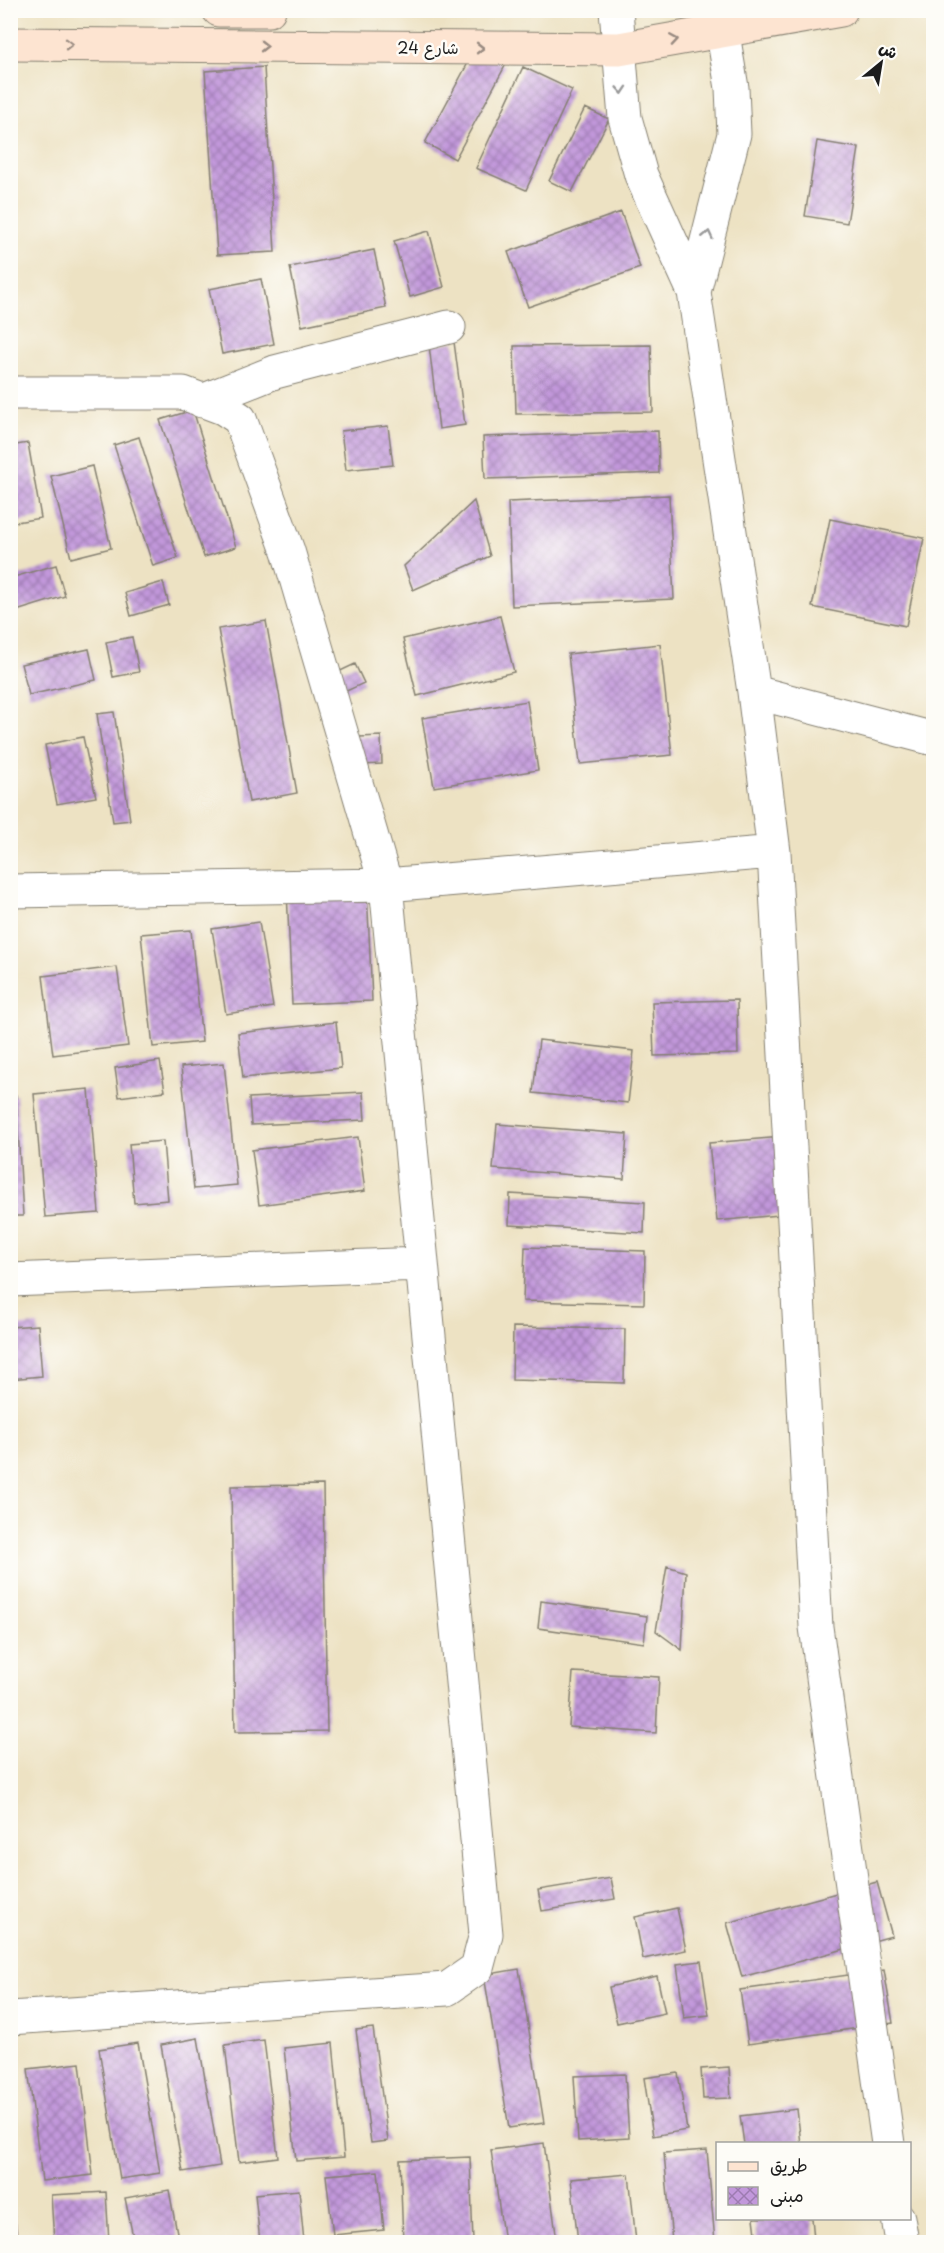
<svg xmlns="http://www.w3.org/2000/svg" width="944" height="2253" viewBox="0 0 944 2253" font-family="'Playpen Sans','Playpen Sans Arabic',sans-serif">
<defs>
<pattern id="building-cross-hatch" width="8" height="8" patternUnits="userSpaceOnUse" patternTransform="scale(1.5)"><rect width="8" height="8" fill="#c298db"/><path d="M0 0l8 8M0 8l8-8" fill="none" stroke="#9d7bb1"/></pattern>
</defs>
<rect width="100%" height="100%" fill="#fdfcf7"/>
<filter id="ink" filterUnits="userSpaceOnUse"><feTurbulence type="fractalNoise" baseFrequency=".0167" numOctaves="2"/><feDisplacementMap in="SourceGraphic" scale="12" xChannelSelector="R" yChannelSelector="G"/><feConvolveMatrix kernelMatrix="1 2 1 2 8 2 1 2 1" color-interpolation-filters="sRGB"/></filter>
<filter id="wash" filterUnits="userSpaceOnUse"><feTurbulence type="fractalNoise" baseFrequency=".008" numOctaves="4" result="noise"/><feDisplacementMap in="SourceGraphic" scale="24" xChannelSelector="R" yChannelSelector="G"/><feGaussianBlur stdDeviation="1.35" result="paint"/><feColorMatrix in="noise" values="0 0 0 0 0 0 0 0 0 0 0 0 0 0 0 0 0 1.4 0 .05"/><feComposite in="paint" operator="in"/></filter>
<g filter="url(#wash)">
<rect width="100%" height="100%" fill="#ede2c3"/>
<g id="blocks">
<path fill="url(#building-cross-hatch)" d="M475 50 505 66 455 159 425 143Z
M264 67 275 252 217 255 205 71Z
M523 67 572 90 526 190 476 168Z
M585 108 609 119 572 192 549 181Z
M817 141 859 148 847 223 805 216Z
M621 212 640 268 528 307 508 252Z
M429 231 444 287 410 297 394 241Z
M374 250 386 308 302 326 290 267Z
M261 279 274 344 222 354 209 289Z
M454 342 465 425 439 429 429 345Z
M651 345 653 412 516 414 514 346Z
M193 410 236 547 204 557 160 420Z
M388 426 393 465 346 470 341 431Z
M658 431 659 473 485 479 483 437Z
M139 437 178 558 153 566 114 445Z
M28 443 41 518 10 523V446Z
M92 466 111 548 71 558 51 476Z
M669 495 674 599 512 606 508 502Z
M474 501 490 556 413 590 404 566Z
M830 519 924 538 906 626 812 607Z
M56 565 65 596 10 613V578Z
M163 582 169 605 131 616 125 593Z
M500 616 514 672 417 696 403 639Z
M266 621 297 793 249 802 218 629Z
M132 637 139 672 113 677 106 642Z
M660 644 672 755 580 764 568 654Z
M89 649 96 680 29 695 21 664Z
M355 664 364 683 327 700 319 681Z
M527 701 538 770 434 787 422 718Z
M114 712 130 820 113 822 97 714Z
M381 736 382 764 338 766 337 738Z
M83 737 96 797 57 804 45 745Z
M367 888 372 1001 292 1004 287 891Z
M259 922 273 1007 226 1014 212 929Z
M191 930 202 1042 153 1047 141 934Z
M117 967 128 1046 53 1055 43 976Z
M737 1000 738 1054 654 1056 652 1002Z
M336 1022 341 1068 243 1078 238 1033Z
M539 1040 634 1051 628 1103 533 1093Z
M160 1061 165 1091 119 1097 115 1068Z
M224 1063 237 1185 194 1189 181 1067Z
M89 1089 99 1213 45 1217 34 1094Z
M363 1092 365 1120 251 1125 249 1098Z
M10 1095H16L23 1216H10Z
M497 1124 627 1134 624 1179 493 1169Z
M358 1137 365 1191 259 1205 252 1150Z
M783 1137 790 1214 717 1221 709 1143Z
M163 1141 168 1200 134 1203 129 1144Z
M510 1194 645 1202 644 1233 509 1225Z
M525 1247 645 1251 644 1304 523 1301Z
M38 1325 42 1376 10 1379V1327Z
M513 1327 625 1329 624 1383 512 1380Z
M323 1485 327 1731 235 1732 231 1486Z
M667 1566 686 1572 682 1650 656 1631Z
M541 1601 647 1616 644 1643 538 1628Z
M573 1672 659 1677 656 1733 569 1727Z
M611 1878 615 1899 542 1911 538 1890Z
M877 1882 892 1936 742 1977 727 1923Z
M677 1908 686 1950 643 1959 635 1917Z
M701 1961 709 2015 684 2018 677 1964Z
M519 1969 544 2123 509 2128 484 1975Z
M884 1970 893 2023 748 2044 740 1990Z
M657 1976 665 2013 617 2023 609 1987Z
M373 2028 388 2141 371 2143 356 2030Z
M198 2038 220 2166 183 2172 161 2045Z
M264 2040 278 2157 239 2162 225 2045Z
M138 2043 160 2173 120 2179 99 2049Z
M333 2043 344 2157 296 2161 284 2048Z
M80 2063 93 2175 42 2181 28 2069Z
M729 2067 731 2098 703 2099 701 2069Z
M678 2073 687 2130 653 2136 644 2078Z
M625 2074 629 2138 578 2141 574 2076Z
M797 2109 801 2144H744L740 2116Z
M544 2143 557 2242H504L491 2150Z
M707 2150 715 2242H672L664 2153Z
M470 2157 473 2242H403L400 2160Z
M378 2171 384 2230 333 2235 326 2175Z
M629 2174 636 2242H578L571 2179Z
M169 2190 178 2238 154 2242H134L125 2198Z
M299 2190 304 2242H260L255 2194Z
M106 2192 109 2242H54L51 2195Z
M10 2207H13L18 2242H10Z
M754 2218H812L814 2239 788 2242H757Z"/>
</g>
</g>
<g filter="url(#ink)">
<use href="#blocks" fill-opacity="0" stroke="#847f70" stroke-width="1.5"/>
<g fill="none" stroke-linecap="round" stroke-linejoin="round">
<g stroke="#847f70" stroke-width="35">
<path id="street" d="M616 10 625 118 641 175 694 292 754 692 774 852 816 1627 888 2144
M694 292 734 134 732 88 719 10
M10 393H183L223 408 240 419 288 551 386 885 486 1934 477 1968 447 1989 10 2018
M202 401 275 372 449 327
M754 692 934 739
M10 891 386 885 774 852
M10 1280 420 1264
M898 2218 902 2242"/>
</g>
<g stroke="#847f70" stroke-width="35">
<path id="secondary" d="M219 10H269
M10 44 619 49 841 10"/>
</g>
<use href="#street" stroke="#fff" stroke-width="33"/>
<use href="#secondary" stroke="#fde4d1" stroke-width="33"/>
</g>
<defs><path id="oneway-chevron" d="M-2-3.5L2.5 0L-2 3.5" fill="none" stroke-width="1.6" stroke-linecap="round" stroke-linejoin="round" transform="scale(1.5)"/></defs>
<g stroke="#988a80">
<use href="#oneway-chevron" transform="translate(674 40) rotate(-9)"/>
<use href="#oneway-chevron" transform="translate(69 44)"/>
<use href="#oneway-chevron" transform="translate(264 46)"/>
<use href="#oneway-chevron" transform="translate(480 48)"/>
</g>
<g stroke="#999">
<use href="#oneway-chevron" transform="translate(622 90) rotate(86)"/>
<use href="#oneway-chevron" transform="translate(708 235) rotate(-77)"/>
</g>
</g>
<g text-anchor="middle" dominant-baseline="central" stroke-width="5" stroke-linejoin="round" paint-order="stroke">
<g font-size="16" fill="#1c1c1c" stroke="#fdfcf7">
<text x="428" y="47">شارع 24</text>
</g>
</g>
<rect width="944" height="2253" fill="none" stroke="#fdfcf7" stroke-width="36"/>
<rect x="716" y="2142" width="195" height="78" fill="#fdfcf7" stroke="#a3a29f" stroke-width="1.5"/>
<rect x="728" y="2162" width="30" height="9" fill="#fde4d1" stroke="#a3a29f" stroke-width="1.5"/>
<text x="770" y="2172" font-size="18" fill="#1c1c1c">طريق</text>
<rect x="728" y="2187" width="30" height="18" fill="url(#building-cross-hatch)" stroke="#a3a29f" stroke-width="1.5"/>
<text x="770" y="2202" font-size="18" fill="#1c1c1c">مبنى</text>
<g transform="translate(881 63) rotate(30)" stroke="#fdfcf7" stroke-width="4.5" paint-order="stroke">
<path d="M0-4.5L10 22L0 15L-10 22Z" fill="#1c1c1c"/>
<text y="-9" font-size="16" font-weight="bold" text-anchor="middle" fill="#1c1c1c">ش</text>
</g>
</svg>
